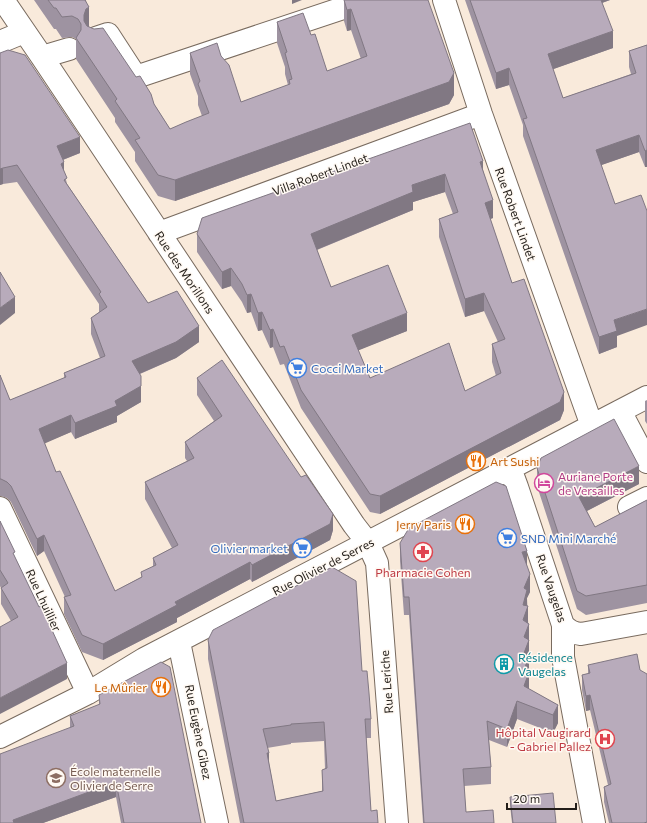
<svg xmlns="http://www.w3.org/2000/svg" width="647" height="823" viewBox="0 0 647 823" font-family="Commissioner,sans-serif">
<rect width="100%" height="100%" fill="#f9eadb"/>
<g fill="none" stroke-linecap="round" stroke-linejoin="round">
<g stroke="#796b5f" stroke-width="24">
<path id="minor" d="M3 0 42 57 354 525 368 543 377 563 397 823
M444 0 481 114 592 426
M96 38 108 34 136 77 367 0
M0 42 24 32
M42 57 69 49
M159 233 481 114
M620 411 647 462
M510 468 517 487 563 625C569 631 573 633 581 634L647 622
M629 507 647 498
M0 508 88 693
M563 625V657L594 823
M179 642 217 823
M0 737 88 693 144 659 647 397"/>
</g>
<use href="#minor" stroke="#fff" stroke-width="22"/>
</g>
<path fill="#9e93a1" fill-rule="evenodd" d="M34 0H86L89 27 154 104 170 129 202 116 198 105V96L190 74V53L221 56 241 102 288 85 285 74V67L277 43V22L311 35 327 71 361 59 351 30 347 31 344 21V0L454 95 449 104 175 201 158 196 135 161V152L115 122V118L76 59V39L72 37 62 38 56 29H54Z
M465 0H610L602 3 613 48 553 69 563 98 631 74 629 67V51L647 45V167H645L639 152 601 165 617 336V347L599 354 523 136V125L509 85 496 89Z
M0 53 80 153 63 160 64 171 67 184 148 303 199 342 176 358 140 374 141 402 117 416V422L75 439 71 432 44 443 56 472 115 591 141 577 153 566V558L172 548 145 499V482L187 461 185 458V442L214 421 197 395V378L333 530 330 540 252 582 250 579 177 618V622L103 660 82 652 64 614V597H65L44 551 37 556 11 502 7 498 1 496H0V375L10 400 64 378V373L100 358 91 334V318L99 312V304L17 182 3 184 0 185Z
M470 123 483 170 493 218 490 219 512 283 564 410 560 420 380 514 370 512 301 408 284 364 280 365 273 347 270 348 262 330 258 331 251 312 247 313 242 302 231 286 222 289 197 252V234ZM445 192 453 214 439 219V237L465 317 484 311 498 342 492 344V362L496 376 465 391 370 378 358 350 407 331 331 287 317 250 413 210V202Z
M647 400V424L645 421V401Z
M537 468 639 484 587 511 595 527 647 500V603L586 615 577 609 537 486Z
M0 521 15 558 67 679 11 621 1 604V588L0 586Z
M400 543 527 566 530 592 527 598 529 641V689L558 705V723L553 733 517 719 507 747 489 740 491 767V784L464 786 466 812 494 823H423L409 615H404L400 561Z
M208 640 362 671 371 719V738H366L371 811 378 823H240L208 659ZM324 741 325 769 322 770V791L276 801 269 763 267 748 291 744V743Z
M588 665 647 823H609L604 802V787L608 785 590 710 586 711 582 690V675L588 674Z
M99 695 201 823H121L116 797 43 823H0L70 728V716L99 705Z
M510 797 556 823H512L510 805Z"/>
<path fill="#817883" d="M83 0H86V11V9L89 7V28L84 36Z
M292 0H302L292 4Z
M596 0H610L596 5Z
M351 9V30L347 31V10Z
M613 31V48L548 71V54Z
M509 68V85L496 89V73Z
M454 73V95L449 104 175 201V180Z
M639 135V152L596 167V150Z
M80 137V153L57 162V146Z
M647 150V167H645V151Z
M483 161V179L480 162Z
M64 162V179L61 164Z
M3 168V184L0 185V169Z
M445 174V192L413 202V210L311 252V234L412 185Z
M493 200V218L485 221V203Z
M231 268V286L222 289V272Z
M484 293V311L465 317V299Z
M251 294V312L247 313V295Z
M15 297V313L0 325V308Z
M647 309V325L617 336V347L599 354V337L614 320Z
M262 312V330L258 331V313Z
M407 313V331L352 353V335Z
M199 326V342L176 358 132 377V361Z
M273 329V347L270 348V330Z
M141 386V402L117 416V422L75 439V423Z
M564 392V410L560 420 380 514V496Z
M71 415V432L39 446V429Z
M639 466V484L579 515V497Z
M333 514V530L330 540 252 582V565Z
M44 535V551L37 556V539Z
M527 551V569L522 552Z
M250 562V579L177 618V622L103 660V644L175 602Z
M530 574V592L527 598V608L528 606V624L523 638 524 588Z
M529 624V690L524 703V637Z
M67 663V679L0 714V698Z
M590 695V710L586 711V696Z
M517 701V719L507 747V729Z
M558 705V723L553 733V715Z
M267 753H269V772Z
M116 782V797L43 823H13V820Z"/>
<path fill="#b8abbb" stroke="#817883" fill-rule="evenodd" d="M48 0H85L89 7 86 9 84 15V21L87 26 94 29 103 28 136 77 140 76 151 94 154 104 170 129 186 122 209 113 198 84 200 81 190 53 217 43 221 56 229 65 241 102 290 84 289 80 292 79 285 53 287 52 277 22 303 13 311 35 315 34 327 71 367 56 351 9 347 10 344 0H428L454 73 449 82 175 180 158 175 135 140 140 138 115 101 117 99 76 38 81 30V24L78 19 72 16 62 17 56 8H54Z
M470 0H601L613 31 548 54 563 98 636 73 629 51 647 45V150L645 151 639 135 596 150 615 204 641 195 647 211V309L614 320 617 331 599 337 523 119 527 118 509 68 496 73Z
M8 50 25 55 80 137 57 146 64 162 61 164 67 178 64 180 148 303 177 291 199 326 176 342 132 361 141 376V386L115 401 117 406 75 423 71 415 39 429 56 472 60 471 115 591 142 577 141 572 156 565 153 558 178 545 145 482 194 458 185 442 222 416 197 378 222 360 301 477 306 475 333 514 330 524 252 565 250 562 175 602 177 605 103 644 82 635 64 597 71 595 44 535 37 539 11 486 7 482 1 479H0V375L10 400 66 377 64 373 105 356 91 318 107 307 99 294 101 292 17 165 3 168 0 169V53Z
M470 123 483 161 480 162 493 200 485 203 512 283 524 279 564 392 560 402 380 496 370 494 301 390 284 346 280 347 273 329 270 330 262 312 258 313 251 294 247 295 242 284 231 268 222 272 197 234 202 218ZM445 174 458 212 439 219 465 299 484 293 505 339 492 344 501 373 465 391 449 343 370 378 352 335 407 313 388 265 331 287 311 234 413 192 412 185Z
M0 272 15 297 0 308Z
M614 419 639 466 579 497 595 527 647 500V585L586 596 577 591 537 468 541 458Z
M496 482 506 486 527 551 522 552 530 574 524 588 527 590 523 605 528 606 523 620 529 624 524 637 529 640 524 653 529 656 524 670 529 672 524 686 558 705 553 715 517 701 507 729 487 721 491 767 463 769 466 812 493 810 494 823H424L409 597H404L400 543 409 528Z
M0 521 15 552 13 553 39 607 41 606 67 663 0 698V627L18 617 1 588 8 583 0 570Z
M332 567 356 581 362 671H367L369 693 371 719H365L371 811 377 810 378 823H244L208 640 213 630ZM324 722 327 768 322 770 323 791 276 801 267 753H269L263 729 291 725V724Z
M637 654 640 670 647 674V822L644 823H612L604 787 611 784 590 695 586 696 582 675 590 673 588 665Z
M161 662 170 667 201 823H124L116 782 13 820 14 823H0V754L74 726 70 716 100 704 99 695Z
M553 793 556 823H513L510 797Z"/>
<defs>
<g id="supermarket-ring" transform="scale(1)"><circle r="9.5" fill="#fff9f3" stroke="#3f7fe0" stroke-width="1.5"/><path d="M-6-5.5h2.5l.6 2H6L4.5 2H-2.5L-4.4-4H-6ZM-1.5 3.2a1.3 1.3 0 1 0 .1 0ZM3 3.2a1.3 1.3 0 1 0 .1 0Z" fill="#3f7fe0"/></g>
<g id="restaurant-ring" transform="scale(1)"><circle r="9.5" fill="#fff9f3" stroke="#e8710a" stroke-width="1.5"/><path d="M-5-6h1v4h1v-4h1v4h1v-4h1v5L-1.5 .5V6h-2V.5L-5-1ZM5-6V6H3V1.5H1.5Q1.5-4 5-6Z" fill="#e8710a"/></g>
<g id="hotel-ring" transform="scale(1)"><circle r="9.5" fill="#fff9f3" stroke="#d1479c" stroke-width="1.5"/><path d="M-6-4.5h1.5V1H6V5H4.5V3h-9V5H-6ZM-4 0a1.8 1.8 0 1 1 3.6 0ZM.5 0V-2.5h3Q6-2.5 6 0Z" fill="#d1479c"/></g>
<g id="pharmacy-ring" transform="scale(1)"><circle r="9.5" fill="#fff9f3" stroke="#e0444e" stroke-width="1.5"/><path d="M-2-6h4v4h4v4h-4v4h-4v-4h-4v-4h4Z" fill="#e0444e"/></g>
<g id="building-ring" transform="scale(1)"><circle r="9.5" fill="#fff9f3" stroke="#0f9aa8" stroke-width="1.5"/><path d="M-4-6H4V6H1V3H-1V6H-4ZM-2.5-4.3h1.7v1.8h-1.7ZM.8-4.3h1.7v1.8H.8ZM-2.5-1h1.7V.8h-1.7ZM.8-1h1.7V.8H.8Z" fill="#0f9aa8"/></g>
<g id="hospital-ring" transform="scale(1)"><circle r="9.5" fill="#fff9f3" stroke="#e0444e" stroke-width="1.5"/><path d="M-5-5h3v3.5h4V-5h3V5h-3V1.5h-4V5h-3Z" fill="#e0444e"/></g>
<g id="school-ring" transform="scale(1)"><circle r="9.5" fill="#fff9f3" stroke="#8d6e63" stroke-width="1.5"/><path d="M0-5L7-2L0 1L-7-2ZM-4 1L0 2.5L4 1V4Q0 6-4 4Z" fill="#8d6e63"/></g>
</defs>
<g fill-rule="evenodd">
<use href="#supermarket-ring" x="297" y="368"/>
<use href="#restaurant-ring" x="476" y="461"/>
<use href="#hotel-ring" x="544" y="483"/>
<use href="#restaurant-ring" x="465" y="524"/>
<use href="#supermarket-ring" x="507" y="538"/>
<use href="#supermarket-ring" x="302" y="548"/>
<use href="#pharmacy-ring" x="423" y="552"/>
<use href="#building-ring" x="504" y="664"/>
<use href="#restaurant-ring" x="161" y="687"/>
<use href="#hospital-ring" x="605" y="739"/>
<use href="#school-ring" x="56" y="778"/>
</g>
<g text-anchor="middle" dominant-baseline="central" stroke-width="3" stroke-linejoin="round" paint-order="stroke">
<g font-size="12" fill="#231e19" stroke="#fff9f3">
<text transform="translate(320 174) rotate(-20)">Villa Robert Lindet</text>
<text transform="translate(516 214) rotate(70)">Rue Robert Lindet</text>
<text transform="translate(185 272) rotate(56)">Rue des Morillons</text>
<text transform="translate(323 566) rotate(-27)">Rue Olivier de Serres</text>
<text transform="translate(552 588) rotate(71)">Rue Vaugelas</text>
<text transform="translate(44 600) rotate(65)">Rue Lhuillier</text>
<text transform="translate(386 682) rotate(-94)">Rue Leriche</text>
<text transform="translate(199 732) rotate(79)">Rue Eugène Gibez</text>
</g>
<g font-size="12" fill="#366cbe" stroke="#fff9f3" text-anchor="start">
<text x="311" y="368">Cocci Market</text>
<text x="521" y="538">SND Mini Marché</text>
<text x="288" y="548" text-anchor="end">Olivier market</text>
</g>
<g font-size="12" fill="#c56008" stroke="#fff9f3" text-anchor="end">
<text x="490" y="461" text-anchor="start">Art Sushi</text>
<text x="451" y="524">Jerry Paris</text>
<text x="147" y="687">Le Mûrier</text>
</g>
<g font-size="12" fill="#b23c85" stroke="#fff9f3" text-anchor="start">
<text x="558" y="476">Auriane Porte<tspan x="558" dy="14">de Versailles</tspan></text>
</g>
<g font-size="12" fill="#be3a42" stroke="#fff9f3">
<text x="423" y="572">Pharmacie Cohen</text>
<text x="591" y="732" text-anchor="end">Hôpital Vaugirard<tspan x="591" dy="14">- Gabriel Pallez</tspan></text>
</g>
<g font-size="12" fill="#0d838f" stroke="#fff9f3" text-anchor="start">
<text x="518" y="657">Résidence<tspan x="518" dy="14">Vaugelas</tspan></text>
</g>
<g font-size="12" fill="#785e54" stroke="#fff9f3" text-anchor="start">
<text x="70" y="771">École maternelle<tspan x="70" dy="14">Olivier de Serre</tspan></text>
</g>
</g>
<path d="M507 803v6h69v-6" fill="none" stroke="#231e19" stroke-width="2"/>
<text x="513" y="803" font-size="12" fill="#231e19" stroke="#fff9f3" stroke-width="3" paint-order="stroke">20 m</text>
</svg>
